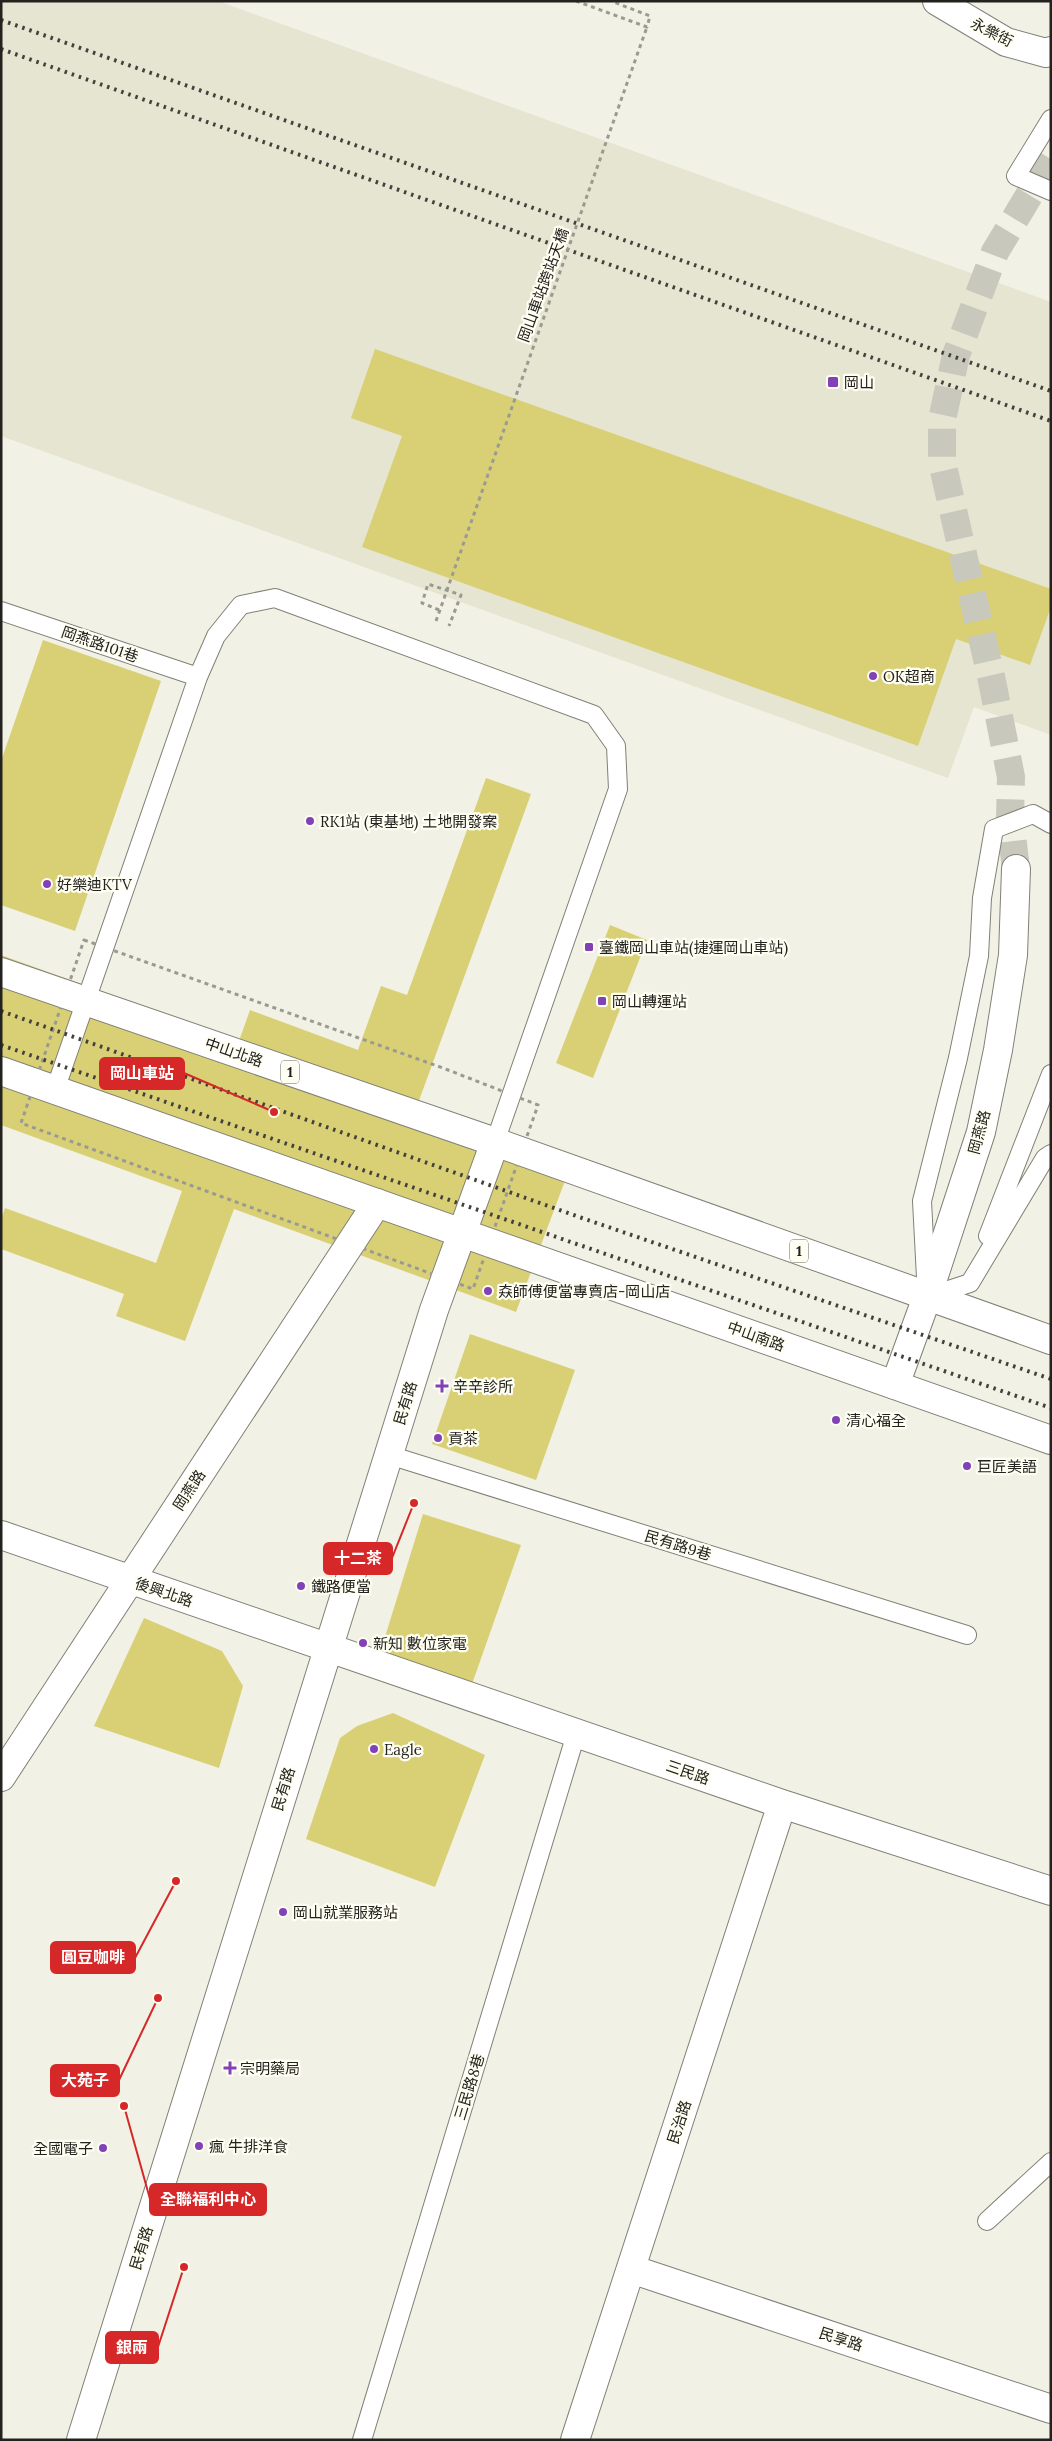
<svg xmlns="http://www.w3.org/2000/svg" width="1052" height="2441" viewBox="0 0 1052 2441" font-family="Lora,'Noto Sans TC',serif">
<rect width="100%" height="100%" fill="#f1f1e5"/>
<path fill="#e6e5d2" d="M1 1H218L1051 302V735L974 707 948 778 1 436Z"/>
<path fill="#d9d076" d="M375 349 1051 589V607L1030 665 956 639 918 746 362 547 402 436 351 418Z
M43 640 161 681 75 931 1 905V761Z
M486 778 531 794 417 1106 572 1162 516 1312 234 1209 185 1341 116 1316 124 1294 1 1249V1219L5 1208 156 1263 182 1191 1 1125V955L239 1041 250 1010 358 1050 381 986 407 995Z
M610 925 647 940 593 1078 556 1063Z
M470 1334 575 1370 536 1480 432 1444Z
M423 1514 521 1545 472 1684 380 1653Z
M144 1618 222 1651 243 1686 219 1768 94 1726Z
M393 1713 485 1755 435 1887 306 1839 340 1738 357 1726Z"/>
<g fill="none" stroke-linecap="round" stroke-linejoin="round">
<path stroke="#c8c8bd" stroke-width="28" stroke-dasharray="28 14" stroke-linecap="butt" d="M1016 869 1010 819 1011 777 992 681 942 462V420L956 355 995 252 1051 159"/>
<g stroke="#818076" stroke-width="20">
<path id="service" d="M1051 119 1016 176 1051 191
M1 611 198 677
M1051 824 1033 814 994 829 982 898 979 956 958 1058 922 1201 927 1297 970 1283 1045 1158 1051 1154
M55 1090 198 677 216 636 241 605 275 598 594 715 616 746 618 789 495 1142
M988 1236 1051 1074
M389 1455 967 1635
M987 2221 1051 2162
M362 2440 576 1734"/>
</g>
<g stroke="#818076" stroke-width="30">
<path id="minor" d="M937 1 1006 42 1046 53 1051 51
M1 1535 782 1804 1051 1891
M1 1777 377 1203
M631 2269 1051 2409
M81 2440 434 1310 495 1142
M575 2440 782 1804"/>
</g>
<g stroke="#818076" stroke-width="30">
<path id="tertiary" d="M895 1385 927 1297 981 1132 998 1050 1013 955 1016 869"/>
</g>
<g stroke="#818076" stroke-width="30">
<path id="primary" d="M1 972 495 1142 1051 1340
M1 1071 1051 1440"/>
</g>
<path stroke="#9a9a91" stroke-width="3" stroke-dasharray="4 4" stroke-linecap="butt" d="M576 1 647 27 650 16 611 1
M439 610 422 603 428 584 461 595 449 626
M84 940 443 1068 538 1105 473 1289 21 1123Z"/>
<use href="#service" stroke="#fff" stroke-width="18"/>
<use href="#minor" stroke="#fff" stroke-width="28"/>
<use href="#tertiary" stroke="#fff" stroke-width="28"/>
<use href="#primary" stroke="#fff" stroke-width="28"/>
<path stroke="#42413c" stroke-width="4" stroke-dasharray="2.5 5" stroke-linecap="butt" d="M1 20 1051 391
M1 49 1051 421
M1 1011 582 1218 1051 1379
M1 1045 1051 1408"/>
<path stroke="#9a9a91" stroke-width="3" stroke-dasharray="4 4" stroke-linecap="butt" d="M436 621 647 27"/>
</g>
<g fill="#8241b6" stroke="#fffef2" stroke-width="2">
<rect x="827" y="376" width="12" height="12" rx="2.5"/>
<circle cx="873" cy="676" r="5"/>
<circle cx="310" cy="821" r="5"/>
<circle cx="47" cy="884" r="5"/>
<rect x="584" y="942" width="10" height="10" rx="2.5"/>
<rect x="597" y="996" width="10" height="10" rx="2.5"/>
<circle cx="488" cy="1291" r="5"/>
<path d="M439.5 1378.5h5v5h5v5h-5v5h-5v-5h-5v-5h5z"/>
<circle cx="836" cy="1420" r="5"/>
<circle cx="438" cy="1438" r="5"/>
<circle cx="967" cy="1466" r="5"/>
<circle cx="301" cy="1586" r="5"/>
<circle cx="363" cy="1643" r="5"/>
<circle cx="374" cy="1749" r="5"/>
<circle cx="283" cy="1912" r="5"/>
<path d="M227.5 2060.5h5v5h5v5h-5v5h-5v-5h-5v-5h5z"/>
<circle cx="199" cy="2146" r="5"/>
<circle cx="103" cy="2148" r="5"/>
</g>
<g text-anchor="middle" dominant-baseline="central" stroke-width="4.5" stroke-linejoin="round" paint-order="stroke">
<g fill="#fffef2" stroke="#65645e" stroke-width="1">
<rect x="281" y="1060.5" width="18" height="23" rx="4"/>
<rect x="790" y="1239.5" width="18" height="23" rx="4"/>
</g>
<g font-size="14" font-weight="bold" fill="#23221e">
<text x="290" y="1072">1</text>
<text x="799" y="1251">1</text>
</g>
<g font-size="15" fill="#23221e" stroke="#fffef2">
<text transform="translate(992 32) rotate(27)">永樂街</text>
<text transform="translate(543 285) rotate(-70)">岡山車站跨站天橋</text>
<text transform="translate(100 644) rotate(19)">岡燕路101巷</text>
<text transform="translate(234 1052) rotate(19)">中山北路</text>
<text transform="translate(979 1132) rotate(-75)">岡燕路</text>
<text transform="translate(756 1336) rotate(20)">中山南路</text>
<text transform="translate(405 1403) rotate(-73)">民有路</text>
<text transform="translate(189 1490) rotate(-57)">岡燕路</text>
<text transform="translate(678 1545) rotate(17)">民有路9巷</text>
<text transform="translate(164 1592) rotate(19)">後興北路</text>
<text transform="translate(688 1772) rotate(19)">三民路</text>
<text transform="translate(283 1789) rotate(-73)">民有路</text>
<text transform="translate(469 2087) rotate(-73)">三民路8巷</text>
<text transform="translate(679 2122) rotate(-72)">民治路</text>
<text transform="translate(141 2248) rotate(-73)">民有路</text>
<text transform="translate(841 2339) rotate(18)">民享路</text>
</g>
<g font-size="15" fill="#23221e" stroke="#fffef2" text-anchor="start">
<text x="844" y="382">岡山</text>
<text x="883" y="676">OK超商</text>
<text x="320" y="821">RK1站 (東基地) 土地開發案</text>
<text x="57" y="884">好樂迪KTV</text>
<text x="599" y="947">臺鐵岡山車站(捷運岡山車站)</text>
<text x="612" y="1001">岡山轉運站</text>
<text x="498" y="1291">𡘙師傅便當專賣店-岡山店</text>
<text x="453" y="1386">辛辛診所</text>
<text x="846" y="1420">清心福全</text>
<text x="448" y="1438">貢茶</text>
<text x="977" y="1466">巨匠美語</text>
<text x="311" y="1586">鐵路便當</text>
<text x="373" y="1643">新知 數位家電</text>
<text x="384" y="1749">Eagle</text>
<text x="293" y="1912">岡山就業服務站</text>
<text x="240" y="2068">宗明藥局</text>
<text x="209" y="2146">瘋 牛排洋食</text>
<text x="93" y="2148" text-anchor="end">全國電子</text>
</g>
</g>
<path fill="none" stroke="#d62828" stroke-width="2" d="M274 1112L184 1073M414 1503L392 1558M176 1881L135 1958M158 1998L119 2080M124 2106L150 2199M184 2267L158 2347"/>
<g fill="#d62828" stroke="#fffef2" stroke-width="2">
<circle cx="274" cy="1112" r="5"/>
<circle cx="414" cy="1503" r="5"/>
<circle cx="176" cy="1881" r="5"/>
<circle cx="158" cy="1998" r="5"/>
<circle cx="124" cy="2106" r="5"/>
<circle cx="184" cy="2267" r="5"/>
</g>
<g fill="#d62828" stroke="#d62828" stroke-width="2">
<rect x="100" y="1058" width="84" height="31" rx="5"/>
<rect x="324" y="1543" width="68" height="31" rx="5"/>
<rect x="51" y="1942" width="84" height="31" rx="5"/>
<rect x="51" y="2065" width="68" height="31" rx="5"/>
<rect x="150" y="2184" width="116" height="31" rx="5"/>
<rect x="106" y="2332" width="52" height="31" rx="5"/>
</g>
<g font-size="16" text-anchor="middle" font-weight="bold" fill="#fff">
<text x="142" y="1079">岡山車站</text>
<text x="358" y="1564">十二茶</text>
<text x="93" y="1963">圓豆咖啡</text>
<text x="85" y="2086">大苑子</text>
<text x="208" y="2205">全聯福利中心</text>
<text x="132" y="2353">銀兩</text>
</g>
<rect width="1052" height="2441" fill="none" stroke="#23221e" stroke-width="5"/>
</svg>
